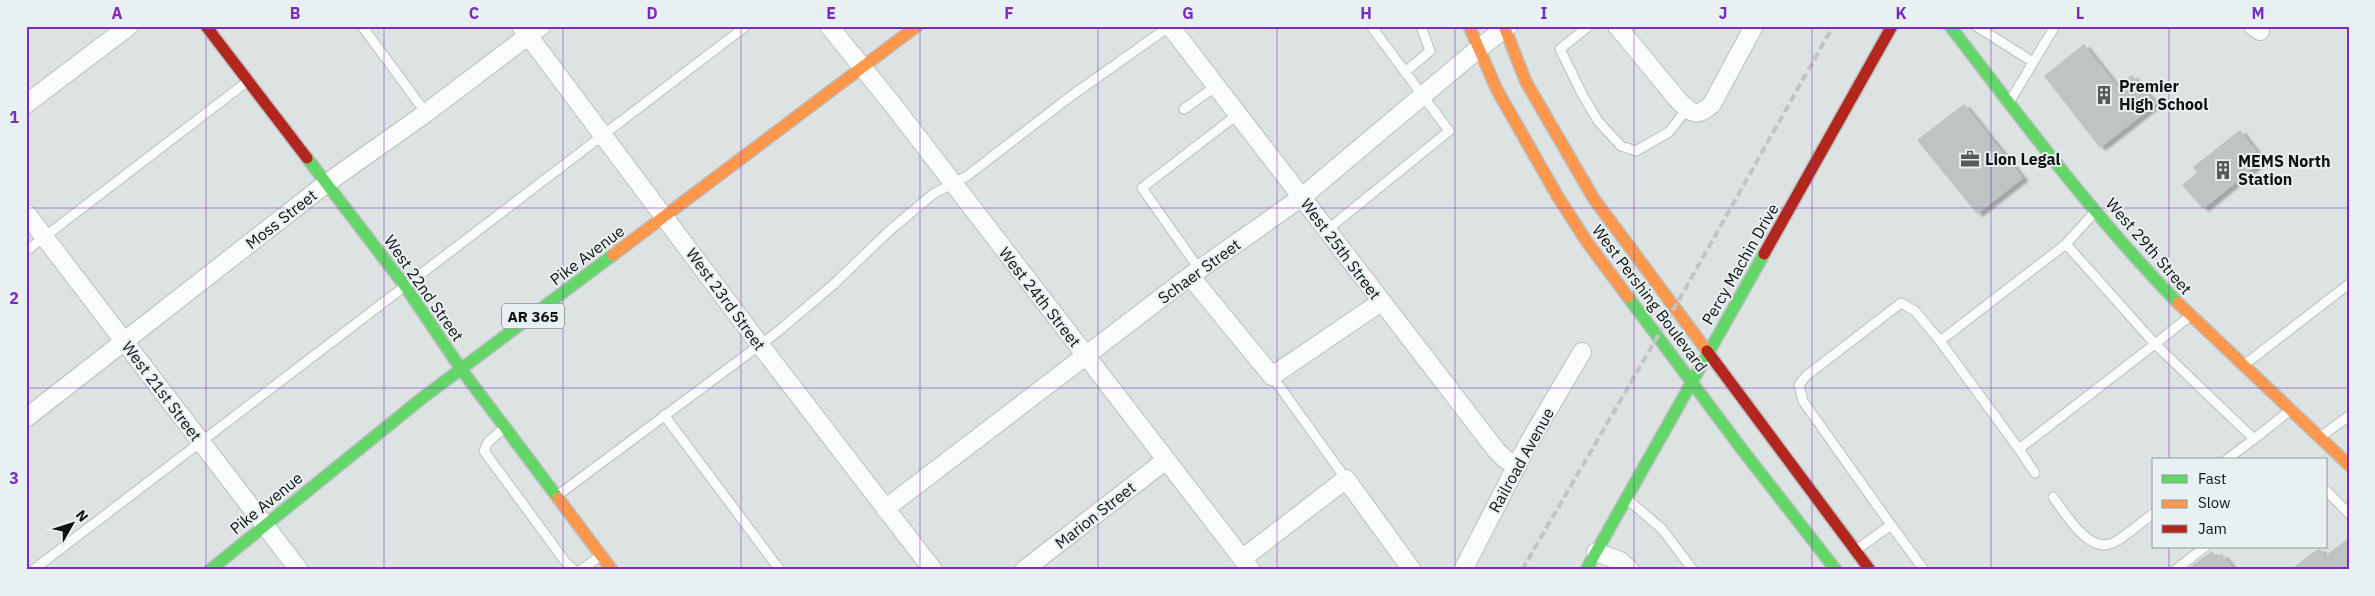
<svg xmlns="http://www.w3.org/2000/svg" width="2375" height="596" viewBox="0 0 2375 596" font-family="'IBM Plex Sans',sans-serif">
<defs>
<filter id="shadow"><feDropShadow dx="5.5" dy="3" stdDeviation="1" flood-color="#0004"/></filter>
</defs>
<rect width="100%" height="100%" fill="#dde2e2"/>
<path fill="#bfc3c3" filter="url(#shadow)" d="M2084 44 2117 86 2132 75 2156 104 2100 148 2044 76Z
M1964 104 2023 178 1977 214 1917 140Z
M2240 130 2263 160 2203 209 2182 185 2197 173 2193 167Z
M2349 538V570H2290L2319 548 2325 556Z
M2212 551 2216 558 2222 554 2235 570H2186Z"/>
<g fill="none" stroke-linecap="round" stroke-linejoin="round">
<g stroke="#bbbfbf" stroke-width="11">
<path id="lane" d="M362 26 426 113
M1589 26 1560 49 1582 94 1598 121 1621 146 1636 151 1669 132 1687 109
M1976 26 2033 62
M1405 72 1430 51 1421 26
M2010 101 2055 26
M1184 109 1216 86
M1327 230 1449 131 1371 26
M26 251 248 81
M1199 269 1142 188 1238 114
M2190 316 2155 344 2254 439 2288 412
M1940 341 2019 449 2155 344 2066 244
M2244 365 2349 284
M1272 376 1346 479
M664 415 780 570
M503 429 488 442 484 451 567 564 574 570
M2320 437 2349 416
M2019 449 2035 473
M2226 460 2254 439
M2326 490 2349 514
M558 495 776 333 834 284 888 232 933 194 967 176 1071 96 1170 26
M2053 497C2066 514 2088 554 2113 543 2127 536 2141 522 2154 513
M1627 499 1662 529 1693 570
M1891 525 1924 570
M1856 550 1891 525 1803 401 1799 385 1806 376 1901 303 1915 311 1940 341 2066 244 2093 214
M33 570 746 26
M581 570 599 557
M2175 570 2205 547"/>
</g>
<g stroke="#bbbfbf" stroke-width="20">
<path id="street" d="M521 26 760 345 933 570
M829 26 893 105 1251 570
M1170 26 1496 450 1505 459 1517 466
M1617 26 1678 100C1692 114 1697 118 1712 104L1754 26
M2253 26 2260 31
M26 104 129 26
M26 213 299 570
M1190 276 1272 376 1381 302
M26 418 327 183 426 113 541 26
M885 509 1190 276 1302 197 1478 49 1508 26
M1596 552 1620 561 1630 570
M1242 559 1346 479 1412 570
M1024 570 1166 460
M1463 570 1528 444 1582 352"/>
</g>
<g stroke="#bbbfbf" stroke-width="14">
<path id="fast" d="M1950 26C2023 121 2094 217 2178 303
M307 158 405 286 461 369 558 498
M1628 297 1741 448 1836 570
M210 570 421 399 613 255
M1586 570 1764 254"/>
</g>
<g stroke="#bbbfbf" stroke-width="14">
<path id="slow" d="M1469 26 1497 90 1558 197 1587 242 1628 297
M1504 26 1526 82 1594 199 1707 351
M613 255 917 26
M2178 303 2349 465
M558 498 612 570"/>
</g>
<g stroke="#bbbfbf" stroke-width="14">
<path id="jam" d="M206 26 307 158
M1764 254 1892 26
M1707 351 1870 570"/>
</g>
<use href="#lane" stroke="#fafbfb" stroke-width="9"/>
<use href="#street" stroke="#fafbfb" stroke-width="18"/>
<use href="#fast" stroke="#63d668" stroke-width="11"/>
<use href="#slow" stroke="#ff974d" stroke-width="11"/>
<use href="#jam" stroke="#b3261e" stroke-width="11"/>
<path stroke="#c4c4c4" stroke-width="4" stroke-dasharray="8 4" stroke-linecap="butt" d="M1522 570 1684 291 1833 26"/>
</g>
<path fill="none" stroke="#7b2cbf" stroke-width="1" stroke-opacity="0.55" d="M206 26V570M384 26V570M563 26V570M741 26V570M920 26V570M1098 26V570M1277 26V570M1455 26V570M1634 26V570M1812 26V570M1991 26V570M2169 26V460M26 208H2349M26 388H2349M2169 547V570"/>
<defs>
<g id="building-bare" transform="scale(1.5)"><path d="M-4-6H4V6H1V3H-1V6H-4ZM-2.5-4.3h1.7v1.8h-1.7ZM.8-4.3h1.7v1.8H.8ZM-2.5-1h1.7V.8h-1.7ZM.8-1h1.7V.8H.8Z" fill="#575b5b" stroke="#e8f1f2" stroke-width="2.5" paint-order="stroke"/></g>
<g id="office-bare" transform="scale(1.5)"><path d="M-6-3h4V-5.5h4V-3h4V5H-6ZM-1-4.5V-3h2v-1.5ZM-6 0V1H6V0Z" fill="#575b5b" stroke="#e8f1f2" stroke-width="2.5" paint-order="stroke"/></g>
</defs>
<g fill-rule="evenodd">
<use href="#building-bare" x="2104" y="95"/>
<use href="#office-bare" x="1970" y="159"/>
<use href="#building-bare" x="2223" y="170"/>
</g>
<g text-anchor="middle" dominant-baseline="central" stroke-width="4" stroke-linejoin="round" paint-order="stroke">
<rect fill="#e8f1f2" stroke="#505555" stroke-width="1" x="502" y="303.5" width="62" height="25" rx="4"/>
<g font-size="15" font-weight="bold" fill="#0f1212">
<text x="533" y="316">AR 365</text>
</g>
<g font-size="16" font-weight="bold" fill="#0f1212" stroke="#e8f1f2" text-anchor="start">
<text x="2119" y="86">Premier<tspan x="2119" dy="18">High School</tspan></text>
<text x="1985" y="159">Lion Legal</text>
<text x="2238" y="161">MEMS North<tspan x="2238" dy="18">Station</tspan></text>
</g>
<g font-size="16" fill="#0f1212" stroke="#e8f1f2">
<text transform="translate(281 219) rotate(-38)">Moss Street</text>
<text transform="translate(2149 246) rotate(49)">West 29th Street</text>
<text transform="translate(1341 249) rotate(53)">West 25th Street</text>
<text transform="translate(587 255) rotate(-37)">Pike Avenue</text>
<text transform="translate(1740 264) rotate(-60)">Percy Machin Drive</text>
<text transform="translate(1199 271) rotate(-36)">Schaer Street</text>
<text transform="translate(424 288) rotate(55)">West 22nd Street</text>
<text transform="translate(1040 297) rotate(52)">West 24th Street</text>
<text transform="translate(1650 298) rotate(53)">West Pershing Boulevard</text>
<text transform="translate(726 299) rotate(54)">West 23rd Street</text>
<text transform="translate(162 391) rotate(53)">West 21st Street</text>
<text transform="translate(1521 460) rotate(-61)">Railroad Avenue</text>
<text transform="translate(266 503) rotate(-39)">Pike Avenue</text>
<text transform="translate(1095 515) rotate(-38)">Marion Street</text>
</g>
</g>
<rect width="2375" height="596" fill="none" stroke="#e8f1f2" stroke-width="55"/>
<rect x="2152" y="458" width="175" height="90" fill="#e8f1f2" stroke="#919898"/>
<rect x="2162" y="475" width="25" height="8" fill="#63d668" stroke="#919898"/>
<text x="2198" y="484" font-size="15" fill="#0f1212">Fast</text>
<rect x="2162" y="500" width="25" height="8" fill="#ff974d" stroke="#919898"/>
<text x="2198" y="508" font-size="15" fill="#0f1212">Slow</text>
<rect x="2162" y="525" width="25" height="8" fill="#b3261e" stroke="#919898"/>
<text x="2198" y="534" font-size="15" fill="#0f1212">Jam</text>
<g transform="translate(72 524) rotate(51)" stroke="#e8f1f2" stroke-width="4" paint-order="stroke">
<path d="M0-4L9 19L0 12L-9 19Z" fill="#0f1212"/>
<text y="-8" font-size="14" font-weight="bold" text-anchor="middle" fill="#0f1212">N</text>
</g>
<rect x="28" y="28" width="2320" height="540" fill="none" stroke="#7b2cbf" stroke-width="2"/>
<g font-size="16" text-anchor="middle" font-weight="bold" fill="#7b2cbf">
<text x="117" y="19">A</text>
<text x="295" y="19">B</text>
<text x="474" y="19">C</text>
<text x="652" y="19">D</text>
<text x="831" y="19">E</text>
<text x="1009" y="19">F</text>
<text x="1188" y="19">G</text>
<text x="1366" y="19">H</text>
<text x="1544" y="19">I</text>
<text x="1723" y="19">J</text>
<text x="1901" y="19">K</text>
<text x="2080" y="19">L</text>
<text x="2258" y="19">M</text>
<text x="14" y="123">1</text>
<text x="14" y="304">2</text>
<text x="14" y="484">3</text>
</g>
</svg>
